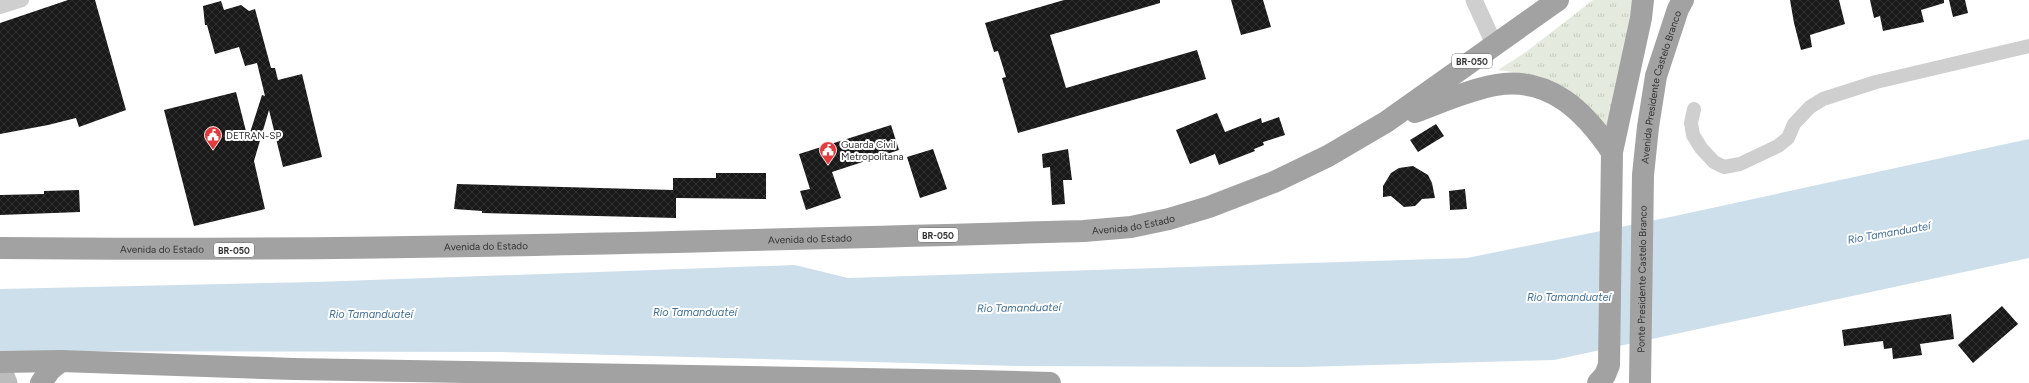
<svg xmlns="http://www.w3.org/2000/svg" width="2029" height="383" viewBox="0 0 2029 383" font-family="Figtree,sans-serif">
<defs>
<pattern id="grass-tufts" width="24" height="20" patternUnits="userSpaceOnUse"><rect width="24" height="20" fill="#e4ebde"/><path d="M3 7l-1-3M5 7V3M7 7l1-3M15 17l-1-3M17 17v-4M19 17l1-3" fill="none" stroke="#c4cabf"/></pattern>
<pattern id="building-cross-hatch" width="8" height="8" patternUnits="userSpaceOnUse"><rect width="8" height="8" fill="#191919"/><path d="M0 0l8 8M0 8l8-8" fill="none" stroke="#323232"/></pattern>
</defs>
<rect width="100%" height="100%" fill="#fff"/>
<path fill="url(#grass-tufts)" d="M1593 0H1633L1635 5 1608 132C1576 86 1552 77 1498 70L1526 52Z"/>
<path fill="#cedfec" d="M2029 139V258L1554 360 1303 367 1019 366 500 352 0 351V289L315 282 795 265 848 278 1467 258 1675 216Z"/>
<path fill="url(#building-cross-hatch)" d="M68 0H95L126 110 79 127 76 118 48 125 0 134V23Z
M1064 0H1160V3L1050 35 1066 88 1197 50 1206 79 1018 133 1002 78 1006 77 998 51 994 52 985 23Z
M1231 0H1263L1271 27 1241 35Z
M1790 0H1839L1845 24 1810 35 1812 47 1801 50 1794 23Z
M1870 0H1944V3L1921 10 1924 22 1883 31 1880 16 1874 18Z
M1949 0H1965L1968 13 1953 17Z
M221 1 224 10 241 5 249 11 255 9 271 68H275L278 80 302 74 322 157 283 167 269 110 254 161 265 209 194 226 164 110 236 92 248 139 262 95 265 96 257 63 245 66 239 47 215 54 207 25H205L203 6Z
M1217 113 1225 132 1261 118 1262 123 1279 117 1285 135 1263 142 1264 145 1254 149 1255 151 1219 165 1215 154 1190 164 1176 130Z
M1436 124 1444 136 1418 152 1410 140Z
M891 125 899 150 832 172 841 198 806 210 800 191 810 189 799 154Z
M933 149 947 189 920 198 907 157Z
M1068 149 1072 180H1063L1065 204 1052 205 1050 167 1043 168 1042 154Z
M1413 166 1428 175 1432 183 1435 198 1422 199 1415 206 1404 207 1391 196 1383 197V186L1391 173 1399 168Z
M716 173H766V199L676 198V218L482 213V211L454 209 457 184 673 190V178H716Z
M1465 189 1467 209 1450 210 1449 191Z
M79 190 80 212 0 215V195L44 194V191Z
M2002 306 2018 324 1973 363 1958 345Z
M1951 314 1954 339 1920 344 1922 355 1893 359 1892 348 1884 349 1883 341 1844 346 1842 330Z"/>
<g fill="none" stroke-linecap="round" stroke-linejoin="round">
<path stroke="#cfcfcf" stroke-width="14" d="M0 7 22 0
M1694 109 1691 123 1693 135 1701 148 1714 162 1724 167 1740 164 1778 146 1788 138 1794 124 1810 107 1823 99 1876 82 2029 46"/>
<path stroke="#cfcfcf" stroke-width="17" d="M1474 0 1495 46"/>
<path stroke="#bcbcbc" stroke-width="19" d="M0 363 8 383"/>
<g stroke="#a2a2a2" stroke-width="22">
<path d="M1415 112C1442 102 1468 90 1496 85 1550 76 1585 112 1612 152"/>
<path id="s1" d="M0 248C362 252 723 241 1084 231L1131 227 1169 219 1209 207 1274 182 1328 156 1386 122 1558 0"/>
<path d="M0 362 61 361 294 369 977 381 985 383"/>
<path d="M977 381 1050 383"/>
<path d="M41 383 50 370 61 361"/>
<path d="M1598 383 1605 375 1609 365 1612 152 1641 18 1643 0"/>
<path id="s2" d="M1640 383 1643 175 1648 127 1656 76 1678 9 1683 0"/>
</g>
</g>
<defs>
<g id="civic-pin" transform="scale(0.9)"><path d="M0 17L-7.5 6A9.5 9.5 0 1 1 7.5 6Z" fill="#e03c3f" stroke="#fff"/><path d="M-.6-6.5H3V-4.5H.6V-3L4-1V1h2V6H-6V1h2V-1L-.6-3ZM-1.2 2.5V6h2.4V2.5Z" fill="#fff"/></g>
</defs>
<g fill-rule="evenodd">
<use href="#civic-pin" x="213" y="135"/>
<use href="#civic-pin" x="828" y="150"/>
</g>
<g text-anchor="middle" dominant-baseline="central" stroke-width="4" stroke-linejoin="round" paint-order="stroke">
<g fill="#fff" stroke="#707070" stroke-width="1">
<rect x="1452" y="54" width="40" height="14" rx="3"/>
<rect x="918" y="228" width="40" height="14" rx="3"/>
<rect x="214" y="243" width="40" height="14" rx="3"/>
</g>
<g font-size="9" font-weight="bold" fill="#323232">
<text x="1472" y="61">BR-050</text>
<text x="938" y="235">BR-050</text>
<text x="234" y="250">BR-050</text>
</g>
<g font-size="10" fill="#323232" stroke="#fff">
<text stroke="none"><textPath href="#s2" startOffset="298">Avenida Presidente Castelo Branco</textPath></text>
<text stroke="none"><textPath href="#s1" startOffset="1134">Avenida do Estado</textPath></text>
<text stroke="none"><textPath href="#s1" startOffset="810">Avenida do Estado</textPath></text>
<text stroke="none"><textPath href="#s1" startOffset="486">Avenida do Estado</textPath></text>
<text stroke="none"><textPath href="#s1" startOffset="162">Avenida do Estado</textPath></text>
<text stroke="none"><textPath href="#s2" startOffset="104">Ponte Presidente Castelo Branco</textPath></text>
</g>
<g font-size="10" fill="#323232" stroke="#fff" text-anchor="start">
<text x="226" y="135">DETRAN-SP</text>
<text x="841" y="144">Guarda Civil<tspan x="841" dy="12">Metropolitana</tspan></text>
</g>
<g font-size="11" font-style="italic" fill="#416e92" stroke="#fff">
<text transform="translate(1889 233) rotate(-10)">Rio Tamanduateí</text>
<text x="1569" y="297">Rio Tamanduateí</text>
<text transform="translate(1019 308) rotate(-1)">Rio Tamanduateí</text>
<text x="695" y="312">Rio Tamanduateí</text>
<text x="371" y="314">Rio Tamanduateí</text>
</g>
</g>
</svg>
